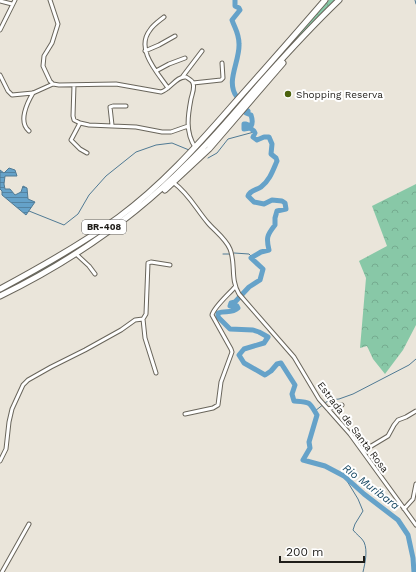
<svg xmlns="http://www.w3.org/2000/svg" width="416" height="572" viewBox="0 0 416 572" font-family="'Work Sans',sans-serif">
<defs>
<pattern id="forest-crowns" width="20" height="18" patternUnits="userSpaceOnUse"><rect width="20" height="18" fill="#88c8a7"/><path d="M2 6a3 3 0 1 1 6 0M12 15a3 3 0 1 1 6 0" fill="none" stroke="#75ab8f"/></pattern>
<pattern id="water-rules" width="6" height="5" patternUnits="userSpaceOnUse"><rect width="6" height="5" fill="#65a2c9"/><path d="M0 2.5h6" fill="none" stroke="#5383a2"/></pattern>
</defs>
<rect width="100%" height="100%" fill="#eae5da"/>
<path fill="url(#forest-crowns)" d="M329 0H336L177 173 127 216 77 252 0 293V290L38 271 76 248 163 183 193 154Z
M416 184V325L403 350 385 374 373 359 367 346 360 348 366 278 359 261 387 246 372 206Z"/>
<path fill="url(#water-rules)" stroke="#507a94" d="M9 168 15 170 17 176H5L4 184 5 189H10L15 195 21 192 23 186 27 188 28 199 35 202 26 215 2 195V191L0 189V170L4 173Z"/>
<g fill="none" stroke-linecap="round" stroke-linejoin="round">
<path stroke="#507a94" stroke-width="1" d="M415 0 416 4
M196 152 241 101
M208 158 217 153 228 139 254 132
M29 211 64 225 78 214 89 195 106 176 136 152 156 145 172 143 189 150
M96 237 101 233
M234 253 249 254 252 257
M223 254H229
M0 292 38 273 83 246
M315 411 329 400 339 399 353 394 409 365 416 359
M344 476 358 499 363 511 355 524 353 530C356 534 362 538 364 542 368 551 365 563 363 572"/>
<path stroke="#65a2c9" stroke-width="5" d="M235 0V6L239 8 240 10 232 20C235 29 239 33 239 44 240 61 225 82 237 97
M248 111 246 113 251 115C252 118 253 123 251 126L246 124H244V129L250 128 254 131 255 133 253 137 257 140 264 137H269L272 144 271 154 276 158 277 161C273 170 270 180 261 187 257 190 250 190 248 196L254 202 264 204 272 200 282 201 285 203 286 209 277 211 275 218V225C267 235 266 238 269 250L261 252 251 258 263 269 260 280 249 287 235 302 231 303 230 306 233 307 237 306 238 308C232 314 225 310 218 313V317L230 329 253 330 259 332 268 337 264 343 244 349 239 355 244 363 265 375 271 371 277 364 281 363 295 385 292 394 294 401C310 402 309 401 317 415L309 442 310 448 303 460 325 466 344 476 364 494 398 520 408 535 413 558 414 572"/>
<g stroke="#69655b" stroke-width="5">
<path id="minor" d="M50 0 58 24 52 43 44 56 43 66 50 81 53 84 59 85 116 84 161 92C171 89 176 76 186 77 189 79 192 80 193 83 195 88 192 94 191 99 188 115 185 132 195 147
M0 1 12 4
M164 17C159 21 153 25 150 30 135 49 157 72 168 88
M0 30 15 0
M145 51 159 45 175 36
M156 71 169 64 185 58
M0 75 8 91 12 95 33 93 53 84
M183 76 202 51
M193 83 221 80 223 78 222 63
M74 85 73 116 74 120 80 123 89 125 136 127 162 132H171L188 126
M80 123 71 140 80 149 87 153
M112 125 110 107 113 106H126
M29 131C18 122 27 103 33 93
M174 183C189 194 196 209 208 223 215 231 226 239 230 249 236 264 230 279 239 294L294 357 319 399 350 434 416 525
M76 254 89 266 95 274
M143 319 145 338 156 373
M328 409 342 405
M185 414 213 408 218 405 221 382 232 352 231 349 212 315C214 307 228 295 235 287
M363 451 388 436 394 425 398 420 406 417 416 411
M0 461 6 449 9 422 12 409 23 385 28 380 51 367 85 350 121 330 135 320 143 319 146 314 148 263 151 262 170 265
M404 509 413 499 416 484
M2 572 29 524"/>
</g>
<g stroke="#69655b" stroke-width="7">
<path id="trunk" d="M165 190 209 149 283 63
M0 289C41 267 82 244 119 217 161 186 197 146 231 107 263 71 294 36 325 0
M0 296C70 262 134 218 189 162 216 136 239 107 264 79 288 52 313 25 339 0"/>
</g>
<use href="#minor" stroke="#fff" stroke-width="3"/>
<use href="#trunk" stroke="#fff" stroke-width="5"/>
</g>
<circle fill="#4c620d" stroke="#fff" stroke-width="1.5" cx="288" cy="94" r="4"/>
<g text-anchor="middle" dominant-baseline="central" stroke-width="4" stroke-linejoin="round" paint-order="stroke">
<rect fill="#fff" stroke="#62615e" stroke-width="1" x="82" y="220" width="44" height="14" rx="3"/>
<g font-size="9" font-weight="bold" fill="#1f1d19">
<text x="104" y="227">BR-408</text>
</g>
<g font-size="10" fill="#1f1d19" stroke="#fff" text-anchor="start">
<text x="296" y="94">Shopping Reserva</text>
</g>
<g font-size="10" fill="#1f1d19" stroke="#fff">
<text transform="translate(353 427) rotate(53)">Estrada de Santa Rosa</text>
</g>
<g font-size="11" font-style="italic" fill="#154661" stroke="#fff">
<text transform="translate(371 487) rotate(37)">Rio Muribara</text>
</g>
</g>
<path d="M280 556v6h84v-6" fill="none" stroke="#1f1d19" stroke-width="2"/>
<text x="286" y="556" font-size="12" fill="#1f1d19" stroke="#ffffff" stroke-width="3" paint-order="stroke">200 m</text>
</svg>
